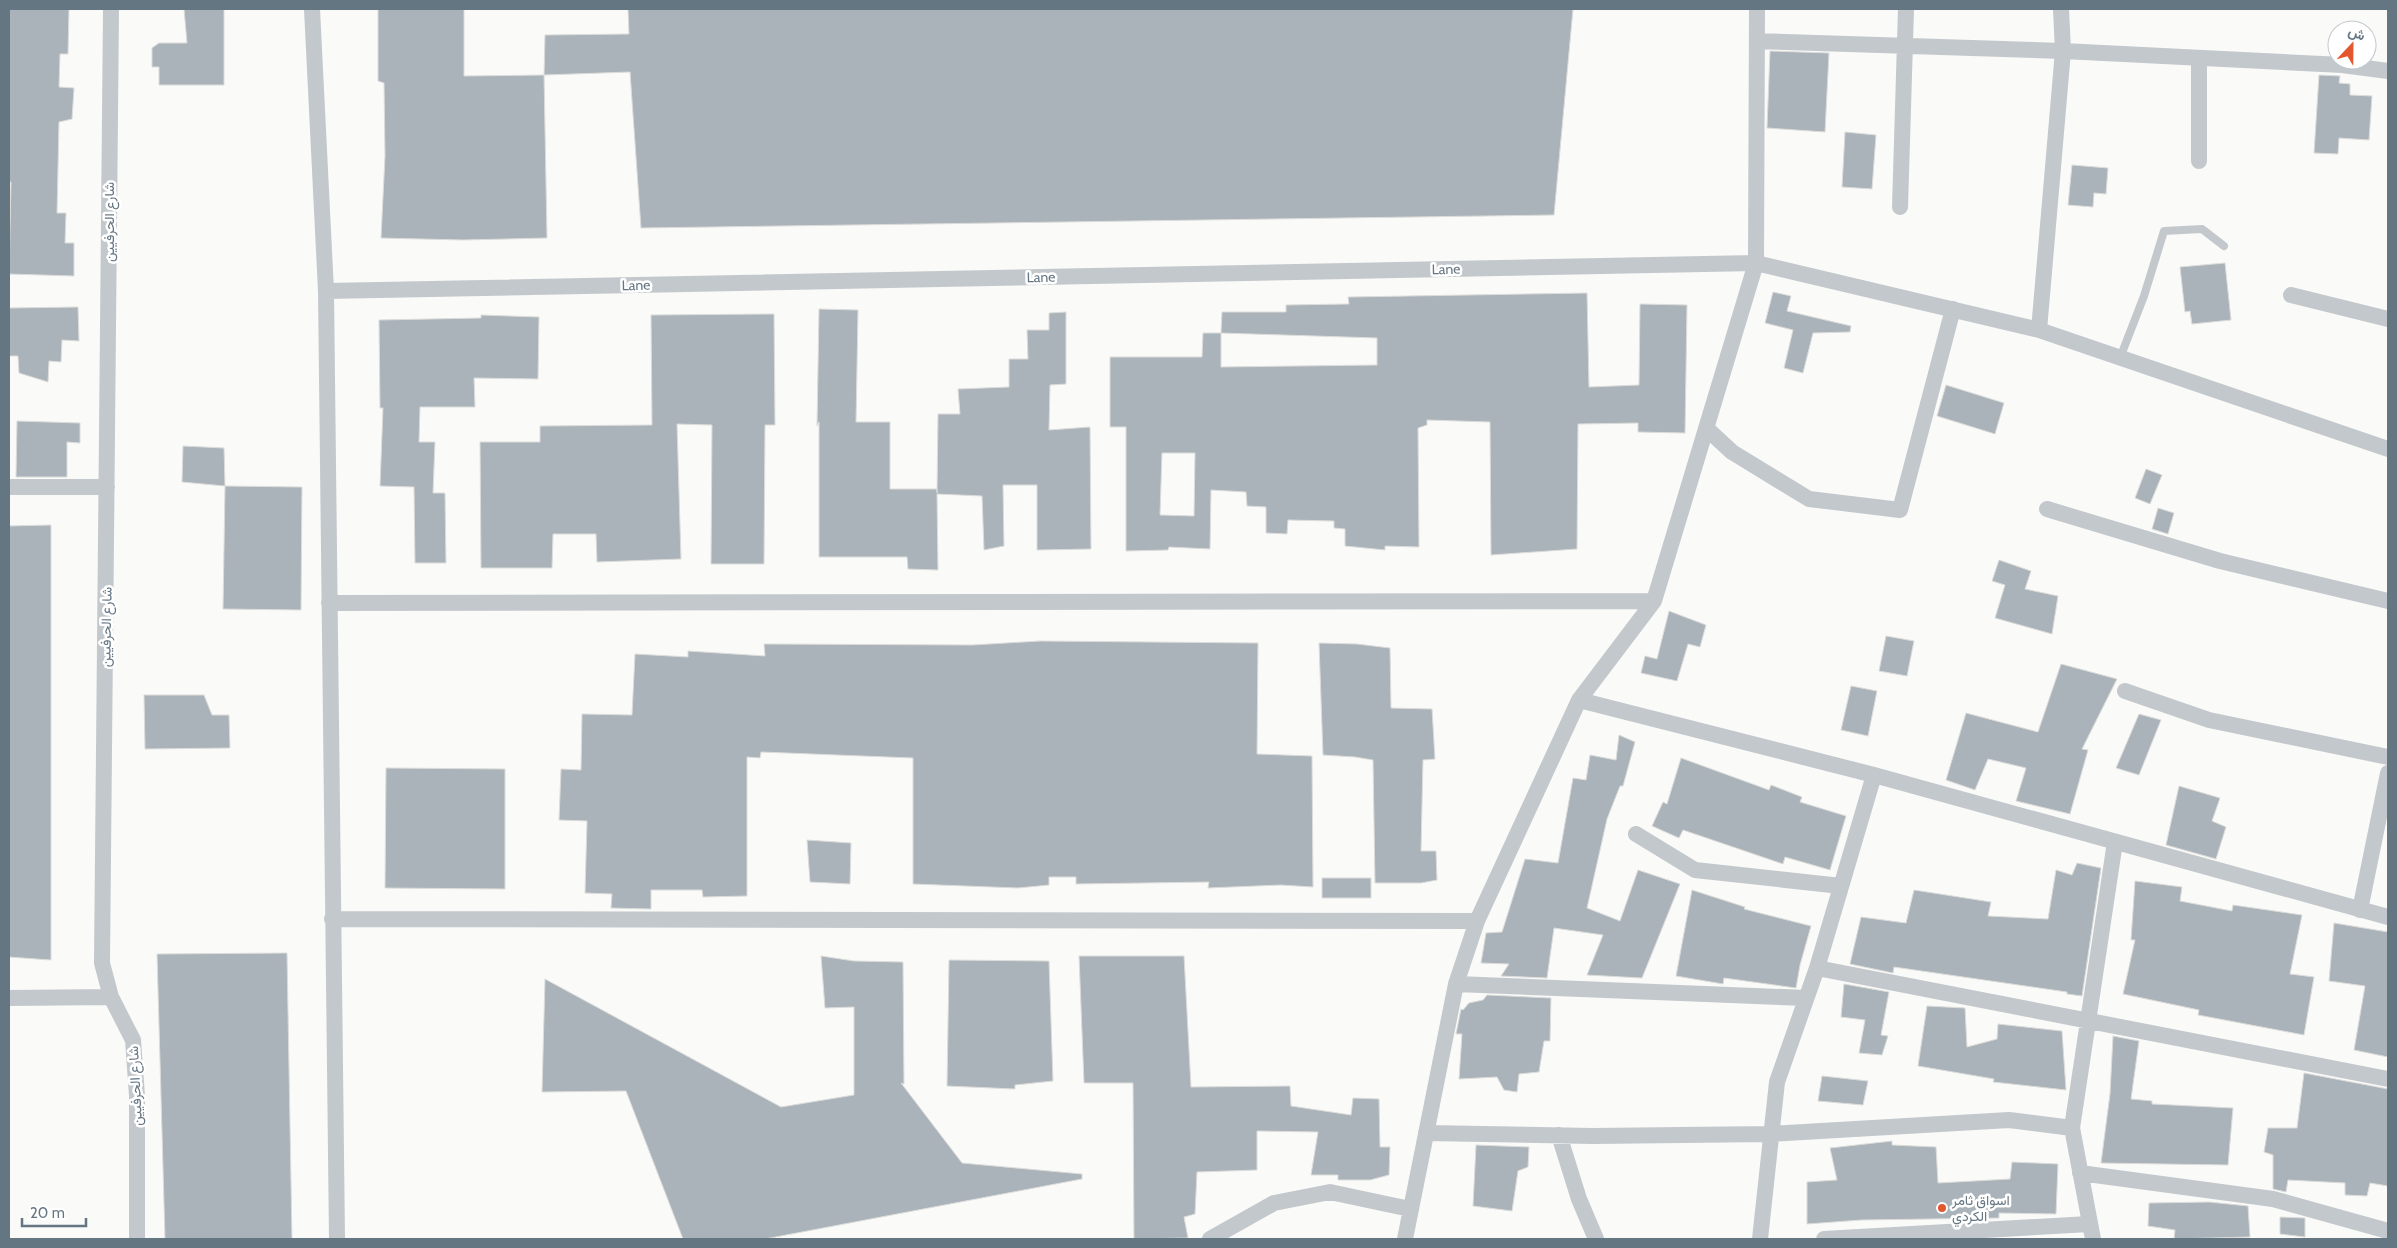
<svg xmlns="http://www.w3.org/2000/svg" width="2397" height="1248" viewBox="0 0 2397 1248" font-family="Cabin,Vazirmatn,sans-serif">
<rect width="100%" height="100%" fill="#fafaf8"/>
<path fill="#aab3b9" stroke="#dcdcda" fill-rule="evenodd" d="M9 9H69L68 54H60L59 87 74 88 72 119 59 122 57 213H66L65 243H74V276L9 274 11 182H9Z
M184 9H224V85H159V67H152V48L159 43H187Z
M378 9H464V76L544 75 547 238 463 240 381 238 385 156 384 83 378 81Z
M628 9H1573L1554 215 641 228 630 72 544 75 545 35 629 34Z
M1770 51 1829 53 1825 132 1767 128Z
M2319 75 2340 76 2339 83 2350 84V95L2372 96 2369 140 2339 138 2338 154 2314 153Z
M1845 132 1876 135 1872 189 1842 187Z
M2072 165 2108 168 2106 194 2094 193 2093 207 2068 205Z
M2225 263 2231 320 2192 324 2190 311 2185 312 2180 267Z
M1773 292 1791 296 1787 311 1851 326 1850 332 1813 333 1803 373 1784 368 1793 330 1765 323Z
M1587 293 1589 387 1639 385 1640 304 1687 305 1685 433 1638 432V423L1578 424 1577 549 1491 555 1490 422 1427 420V425L1418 428 1419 547 1385 546V550L1345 546V529L1334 528V521L1288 520 1287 534 1266 533V507L1247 506 1246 492 1211 490 1210 549 1169 547 1168 550 1126 551V427H1110V357H1202L1203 333H1221L1222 312H1286V305L1349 304 1348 297ZM1221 333 1377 338V365L1221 367ZM1162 453H1195L1194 516 1160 515Z
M78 307 79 341 62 340 61 362 49 361 48 382 19 373 18 356H9V308Z
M819 309 858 310 856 422H890V489H937V493L938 414H960L958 389 1009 387V359H1028L1027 330H1049V313L1066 312V384L1050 385 1049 430 1090 427 1091 549 1037 550V485H1003L1004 546 984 550 982 496 937 494 938 570 908 569 907 557H819V422L817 426Z
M774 314 775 425H765L764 564H711L712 425 677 424 681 559 597 562 596 534H553L552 568H481L480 442H540V426L652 425 651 315Z
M481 315 539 317 538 379 474 378 475 407H420L419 442H435L433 493H445L446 563H415L414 487 380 486 383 408H380L379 320 481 318Z
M1946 385 2004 403 1995 434 1937 416Z
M17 421 80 423V443L67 442V477H16Z
M183 446 224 448 225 486 182 482Z
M2146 469 2162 475 2150 504 2135 498Z
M225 486 302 487 301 610 223 609Z
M2158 508 2174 513 2168 534 2152 529Z
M51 525V960L9 957V526Z
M1999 560 2031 571 2025 589 2058 596 2052 634 1995 618 2005 585 1992 581Z
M1669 611 1706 625 1700 647 1688 644 1677 681 1641 673 1645 656 1657 659Z
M1886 636 1914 641 1907 676 1879 671Z
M1040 641 1258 643 1257 754 1312 756 1313 887 1281 885 1208 888 1209 882 1076 884V877H1049V885L1018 888 913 884V758L761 752 760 758 747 757V896L703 897 702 890H651V909L611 908 612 894 585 893 587 821 559 820 561 769 581 770 582 714 632 715 635 654 688 657V651L765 656 764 644 972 645Z
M1319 643 1357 644 1390 648 1391 708 1432 709 1435 759 1423 760 1421 851H1436L1437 880 1421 883H1375L1373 760 1355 757 1323 755Z
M2061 664 2117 679 2082 749 2088 750 2070 814 2016 801 2026 768 1988 759 1975 790 1946 780 1966 713 2038 732Z
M1851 686 1877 691 1868 736 1841 730Z
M144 695H204L212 715H229L230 748 145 749Z
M2139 714 2161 720 2139 775 2116 768Z
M1619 735 1635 742 1623 786H1620L1607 819 1587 908 1620 921 1638 870 1680 884 1642 978 1587 975 1603 935 1554 928 1547 978 1501 976 1509 964 1481 963 1486 933 1502 932 1525 859 1558 863 1573 778 1586 780 1590 755 1616 760Z
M1681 758 1769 790 1771 785 1802 797 1800 802 1846 816 1830 870 1785 857 1783 864 1683 830 1679 838 1652 826 1663 802 1667 804Z
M386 768 505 769V889L385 888Z
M2179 786 2220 798 2212 821 2226 827 2216 859 2166 845Z
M807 840 851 843 850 884 810 882Z
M2077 863 2101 868 2082 996 2067 994V992L1894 967 1893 973 1850 964 1861 917 1906 923 1914 890 1991 902 1988 916 2048 919 2056 870 2072 875Z
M1322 878H1371V898H1322Z
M2135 881 2182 887 2180 901 2232 911 2233 905 2302 915 2290 974 2314 977 2304 1035 2198 1015 2199 1010 2123 994 2135 940H2131Z
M1692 890 1745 907 1744 909 1811 926 1800 965 1796 988 1724 978 1723 984 1676 976Z
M2334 923 2388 932V1057L2354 1050 2365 986 2329 981Z
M287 953 292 1239H165L157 954Z
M821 956 854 961 903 962 904 1084 901 1083 962 1163 1082 1174V1179L765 1239H683L626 1091 542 1092 545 979 781 1107 854 1095V1007L825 1008Z
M1079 956H1184L1191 1087 1290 1086 1291 1106 1351 1115 1353 1098 1379 1099 1380 1147H1390L1389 1175 1370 1180H1338V1175H1311L1318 1132 1257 1131V1170L1197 1172 1195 1214 1184 1217 1188 1238 1134 1239 1133 1083H1084Z
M949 960 1049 961 1053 1081 1015 1085V1089L947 1086Z
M1844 984 1889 992 1881 1035 1888 1036 1882 1055 1859 1053 1865 1020 1841 1017Z
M1487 995 1551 998 1550 1041H1544L1539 1072 1519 1074 1517 1092 1504 1090 1497 1077 1459 1079 1462 1034H1456L1461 1009 1463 1010 1469 1003 1483 1000Z
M1927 1006 1965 1008 1967 1047 1997 1039 1998 1024 2062 1031 2066 1090 1993 1082 1994 1079 1918 1066Z
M2113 1036 2139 1041 2131 1099 2152 1101V1104L2233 1108 2228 1165 2101 1163 2110 1094Z
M2304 1073 2388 1089V1186L2370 1183 2367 1196 2345 1195V1183L2288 1180 2286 1192 2273 1189V1155L2264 1152 2268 1128H2297Z
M1822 1076 1868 1081 1863 1105 1818 1101Z
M1892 1141V1145L1936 1147 1938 1183 2010 1179 2012 1162 2058 1164 2056 1214 1999 1213V1218L1861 1220 1807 1224V1182L1837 1180 1830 1148Z
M1476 1145 1529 1147 1528 1167 1518 1171 1512 1211 1473 1206Z
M2209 1202 2248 1206 2250 1237 2174 1239 2175 1230 2148 1226 2149 1203Z
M2280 1217 2305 1218V1237L2280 1234Z"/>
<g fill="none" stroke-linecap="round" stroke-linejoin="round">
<path stroke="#c3c8cc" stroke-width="8" d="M2120 358 2144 296 2164 231 2202 229 2224 246"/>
<path stroke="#c3c8cc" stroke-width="16" d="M111 9 102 963 111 997 133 1040 137 1096V1239
M312 9 326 291 337 1239
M1757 41 2063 51 2342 65 2388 71
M2199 161V58
M1900 207 1906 9
M326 291 1756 263 2039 330 2388 449
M2291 295 2388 319
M2039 330 2063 51 2061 9
M1706 428 1732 452 1809 499 1900 510 1953 309
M9 487H107
M2047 509 2220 561 2388 601
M329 603 1654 601
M2125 691 2209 720 2388 757
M1579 700 1874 775 2388 917
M1636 834 1695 870 1841 886
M2360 910 2388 773
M332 919 1477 921
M1817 968 2388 1079
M1456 984 1806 998
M9 998 111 997
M1426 1133 1593 1136 1770 1134 2009 1120 2072 1128
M1559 1135 1579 1199 1596 1239
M2080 1173 2273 1199 2388 1231
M1210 1239 1274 1203 1330 1192 1410 1209
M1405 1239 1456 984 1477 921 1579 700 1654 601 1756 263 1757 9
M1760 1239 1777 1082 1817 968 1874 775
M1824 1239 2089 1224
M2093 1239 2072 1128 2115 842"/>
</g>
<circle fill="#e4572e" stroke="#fff" stroke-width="2" cx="1942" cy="1208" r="5"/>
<g text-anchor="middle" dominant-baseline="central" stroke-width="5" stroke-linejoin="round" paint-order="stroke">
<g font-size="14" fill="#657683" stroke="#fff">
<text transform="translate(109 222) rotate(-90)">شارع الحرفيين</text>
<text transform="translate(1446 269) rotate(-1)">Lane</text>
<text transform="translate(1041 277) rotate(-1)">Lane</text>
<text transform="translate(636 285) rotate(-1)">Lane</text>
<text transform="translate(106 627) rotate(-89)">شارع الحرفيين</text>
<text transform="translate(135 1086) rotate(-93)">شارع الحرفيين</text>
</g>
<g font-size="14" fill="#657683" stroke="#fff" text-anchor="start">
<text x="1952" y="1200">اسواق ثامر<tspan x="1952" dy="16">الكردي</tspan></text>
</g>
</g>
<rect width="2397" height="1248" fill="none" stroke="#657683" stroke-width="20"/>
<g transform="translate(2352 45) rotate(22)"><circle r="24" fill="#ffffff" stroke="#c1c8cd"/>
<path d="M0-4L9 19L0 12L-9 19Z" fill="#e4572e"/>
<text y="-8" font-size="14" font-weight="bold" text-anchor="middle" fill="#657683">ش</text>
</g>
<path d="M22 1218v8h64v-8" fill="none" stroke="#657683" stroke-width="2.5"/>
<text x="30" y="1218" font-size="15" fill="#657683" stroke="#ffffff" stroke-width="4" paint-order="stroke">20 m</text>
</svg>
